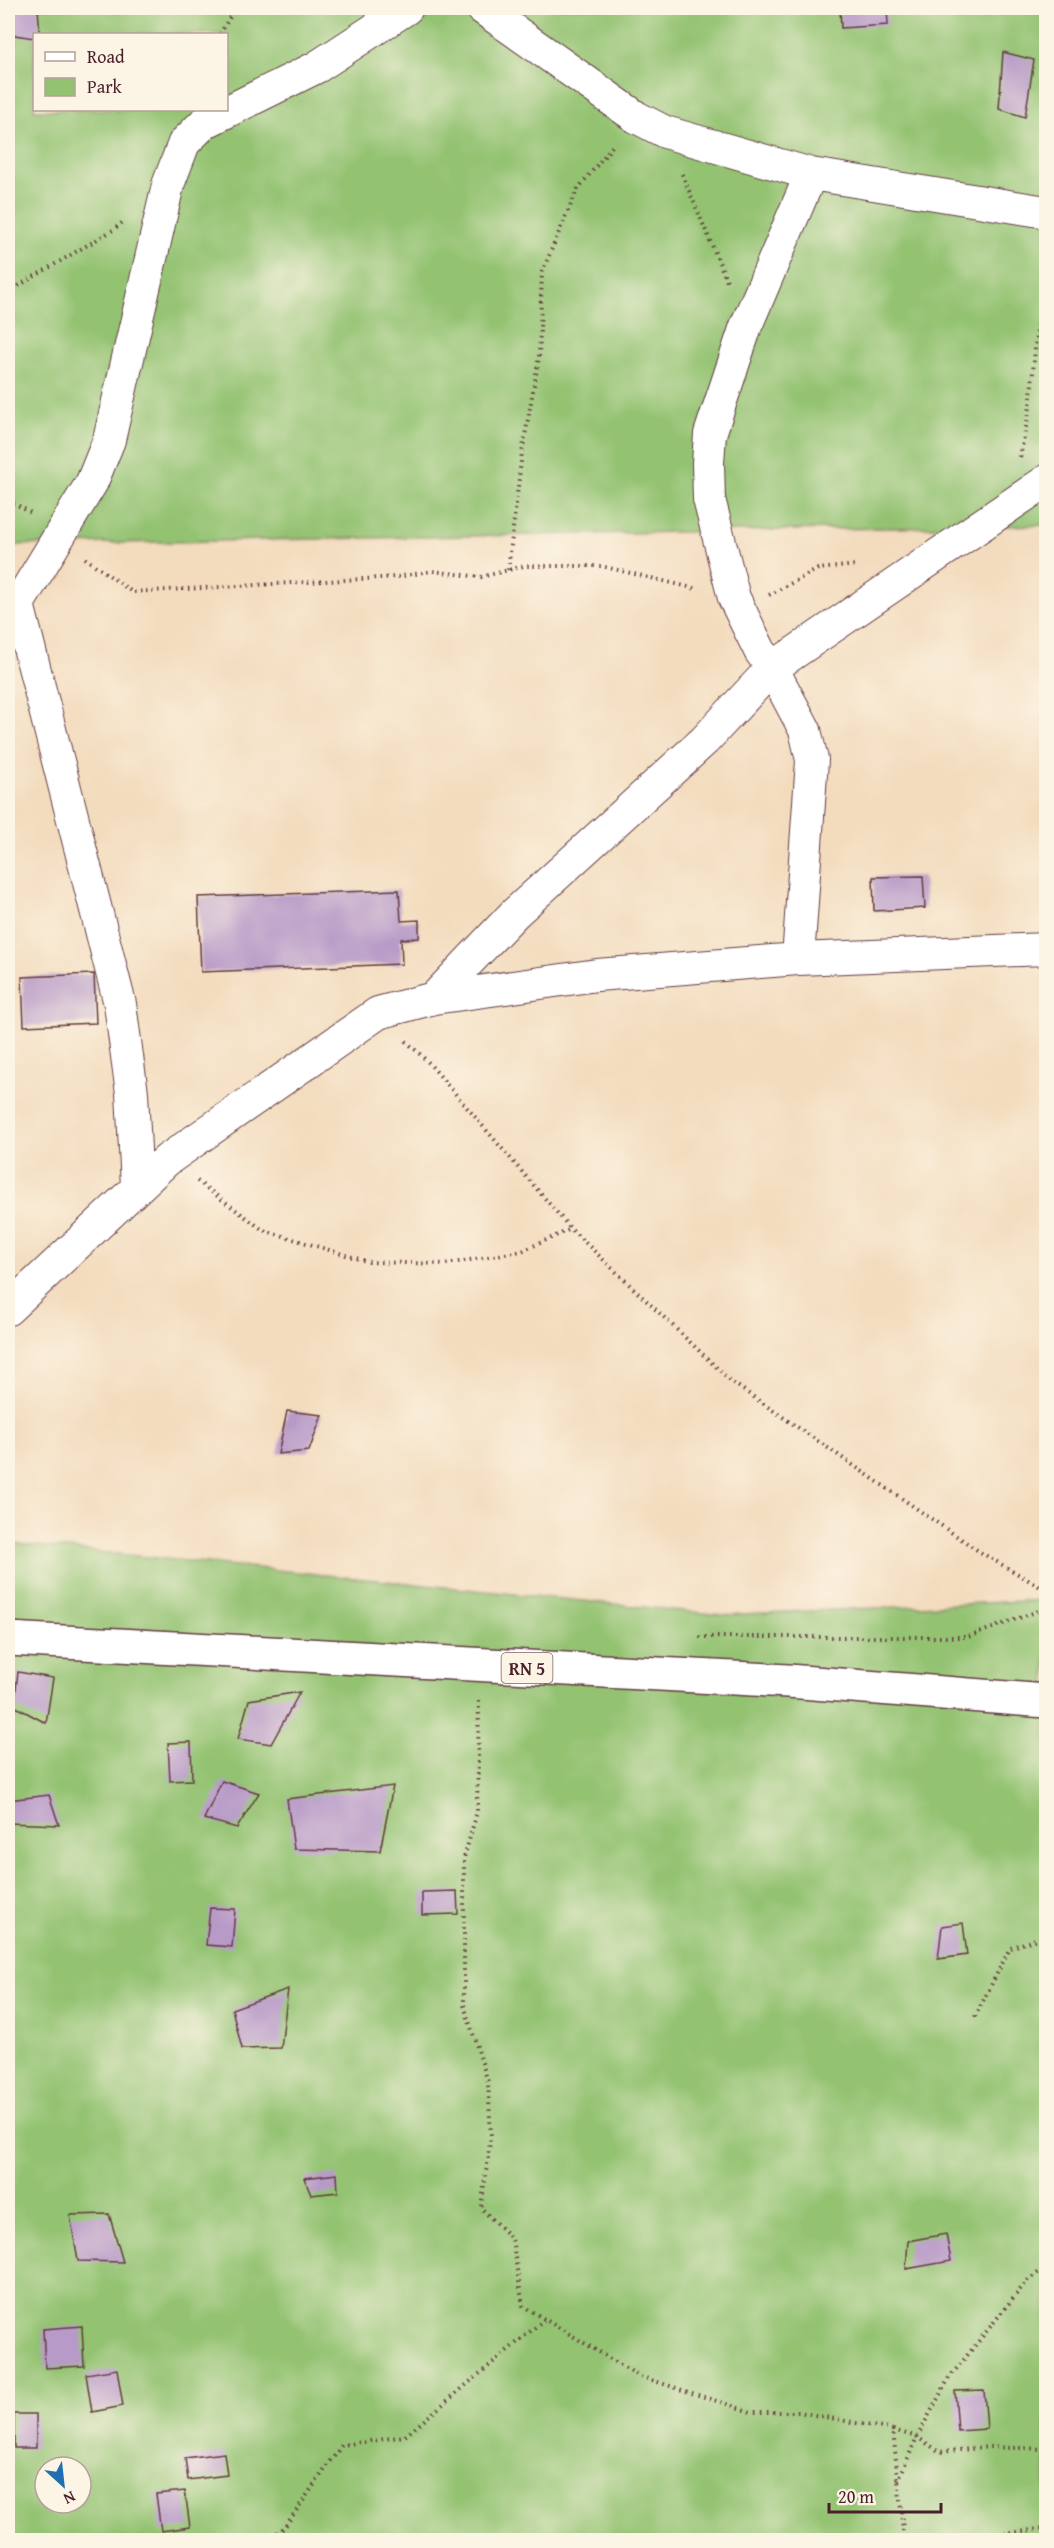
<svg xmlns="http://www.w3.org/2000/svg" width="1054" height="2548" viewBox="0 0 1054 2548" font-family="'Gentium Book Plus',serif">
<rect width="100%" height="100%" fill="#fcf5e5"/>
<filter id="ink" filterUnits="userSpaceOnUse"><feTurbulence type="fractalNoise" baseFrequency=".0167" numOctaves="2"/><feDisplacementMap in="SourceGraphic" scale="12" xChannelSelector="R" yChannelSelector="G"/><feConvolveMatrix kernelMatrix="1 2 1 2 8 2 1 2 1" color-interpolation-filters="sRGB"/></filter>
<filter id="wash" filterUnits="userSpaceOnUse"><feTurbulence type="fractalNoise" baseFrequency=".008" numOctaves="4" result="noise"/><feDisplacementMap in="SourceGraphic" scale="24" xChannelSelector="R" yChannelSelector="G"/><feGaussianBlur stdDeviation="1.35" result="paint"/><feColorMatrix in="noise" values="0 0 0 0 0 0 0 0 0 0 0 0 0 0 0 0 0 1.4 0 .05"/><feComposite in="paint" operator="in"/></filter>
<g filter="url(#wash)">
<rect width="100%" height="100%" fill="#f3dcbe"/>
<path fill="#93c271" stroke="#6e704e" stroke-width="1.5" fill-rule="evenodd" d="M8 8H1046V525L8 545ZM34 34H226V110H34Z
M8 1543 723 1615 1046 1600V2540H8ZM45 2467H81V2503H45Z"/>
<g id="blocks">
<path fill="#b79ac7" d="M8 8H38L40 34H34V38L8 34Z
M840 8H887L888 25 841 28Z
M1003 52 1034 60 1025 117 999 109Z
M923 876 925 908 874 911 873 877Z
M399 890 401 921 419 920V938L401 939 402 964 201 972 198 897Z
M94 974 96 1023 24 1026 22 977Z
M287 1411 322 1415 309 1451 278 1454Z
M18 1672 53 1678 46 1723 14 1706Z
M300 1692 271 1744 238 1739 249 1700Z
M191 1742 192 1780 170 1781 168 1743Z
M222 1781 259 1793 237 1828 204 1819Z
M393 1786 380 1851 294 1849 287 1799Z
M49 1795 59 1825 8 1823V1800Z
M457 1891 458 1914 422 1915V1892Z
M210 1908 235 1909 232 1947 206 1945Z
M963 1923 967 1955 938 1959 942 1926Z
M288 1989 281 2048 242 2049 232 2009Z
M337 2174 338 2192 311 2195 304 2178Z
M109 2214 123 2262 78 2261 70 2215Z
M946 2234 951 2261 906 2269 908 2241Z
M82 2326 84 2366 45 2368 43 2329Z
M117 2369 123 2406 92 2412 86 2374Z
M984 2390 987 2429 958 2431 955 2391Z
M14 2414H36V2448H14Z
M224 2453 227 2475 188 2480 185 2458Z
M185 2491 190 2527 161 2531 156 2494Z"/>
</g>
</g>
<g filter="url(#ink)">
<use href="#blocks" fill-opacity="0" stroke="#633b41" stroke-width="1.5"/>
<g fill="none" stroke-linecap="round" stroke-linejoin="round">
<g stroke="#633b41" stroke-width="34">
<path id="street" d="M482 8 636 117 665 132 811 174 1046 212
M18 604 120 1004 132 1093 137 1186
M8 613 18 604 92 482 109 440 168 185 184 143 204 123 317 67 407 8
M798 959 812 760 805 730 772 668 760 651 734 598 709 499 708 463 710 434 746 326 811 174
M434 998 514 914 705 740 772 668 1046 481
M8 1309 167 1160 378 1013 434 998 597 975 798 959 1046 949"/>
</g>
<g stroke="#633b41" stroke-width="36">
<path id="primary" d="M8 1639 788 1681 1046 1701"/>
</g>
<path stroke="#633b41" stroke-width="4" stroke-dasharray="1.5 4.5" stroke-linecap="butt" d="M220 34 235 8
M682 174 727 281
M8 292 113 230 124 221
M1020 457 1030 407 1036 337 1046 268
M8 500 33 514
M85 558 132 592 398 577 432 571 481 577 524 566H601L697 589
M508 570 522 453 539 357 542 272 577 190 614 144
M769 595 818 569 857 565
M8 739 18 744
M406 1041 428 1062 571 1229 733 1383 980 1552 1046 1590
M197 1181 263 1230 369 1262 446 1264 522 1251 571 1229
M699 1637H968L1046 1608
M479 1701 477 1812 464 1858V2005L488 2082 491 2136 481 2208 512 2239 523 2306 639 2376 751 2412H799L893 2430 904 2540
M975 2017 1010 1948 1042 1937 1046 1939
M893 2430 917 2437 940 2452 989 2447 1046 2449
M898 2481 917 2437 949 2378 1027 2281 1046 2267
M267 2540 284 2528 342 2445 405 2436 544 2320
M963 2540 1046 2528"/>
<use href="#street" stroke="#fff" stroke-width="32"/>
<use href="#primary" stroke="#fff" stroke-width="33"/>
</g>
</g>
<g text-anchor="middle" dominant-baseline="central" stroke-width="4.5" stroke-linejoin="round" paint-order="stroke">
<rect fill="#fcf5e5" stroke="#7f5f63" stroke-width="1.5" x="501.5" y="1653" width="51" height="30" rx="4.5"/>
<g font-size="18" font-weight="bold" fill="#4a1f2b">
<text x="527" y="1668">RN 5</text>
</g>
</g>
<rect width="1054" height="2548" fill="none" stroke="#fcf5e5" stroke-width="30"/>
<rect x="33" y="33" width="195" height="78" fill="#fcf5e5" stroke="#b59f9b" stroke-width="1.5"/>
<rect x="45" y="52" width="30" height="9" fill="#ffffff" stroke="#b59f9b" stroke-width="1.5"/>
<text x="87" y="63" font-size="18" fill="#4a1f2b">Road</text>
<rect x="45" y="78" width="30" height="18" fill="#93c271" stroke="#b59f9b" stroke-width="1.5"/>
<text x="87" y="93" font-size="18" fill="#4a1f2b">Park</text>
<g transform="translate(63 2485) rotate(153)"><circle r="28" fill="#fcf5e5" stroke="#b59f9b" stroke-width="1.5"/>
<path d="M0-4.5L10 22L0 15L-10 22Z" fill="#1f6fb2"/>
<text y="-9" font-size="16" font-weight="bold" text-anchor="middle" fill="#4a1f2b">N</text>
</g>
<path d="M829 2503v9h112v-9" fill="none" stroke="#4a1f2b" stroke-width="3"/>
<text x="838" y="2503" font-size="18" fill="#4a1f2b" stroke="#fcf5e5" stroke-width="4.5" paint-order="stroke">20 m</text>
</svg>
